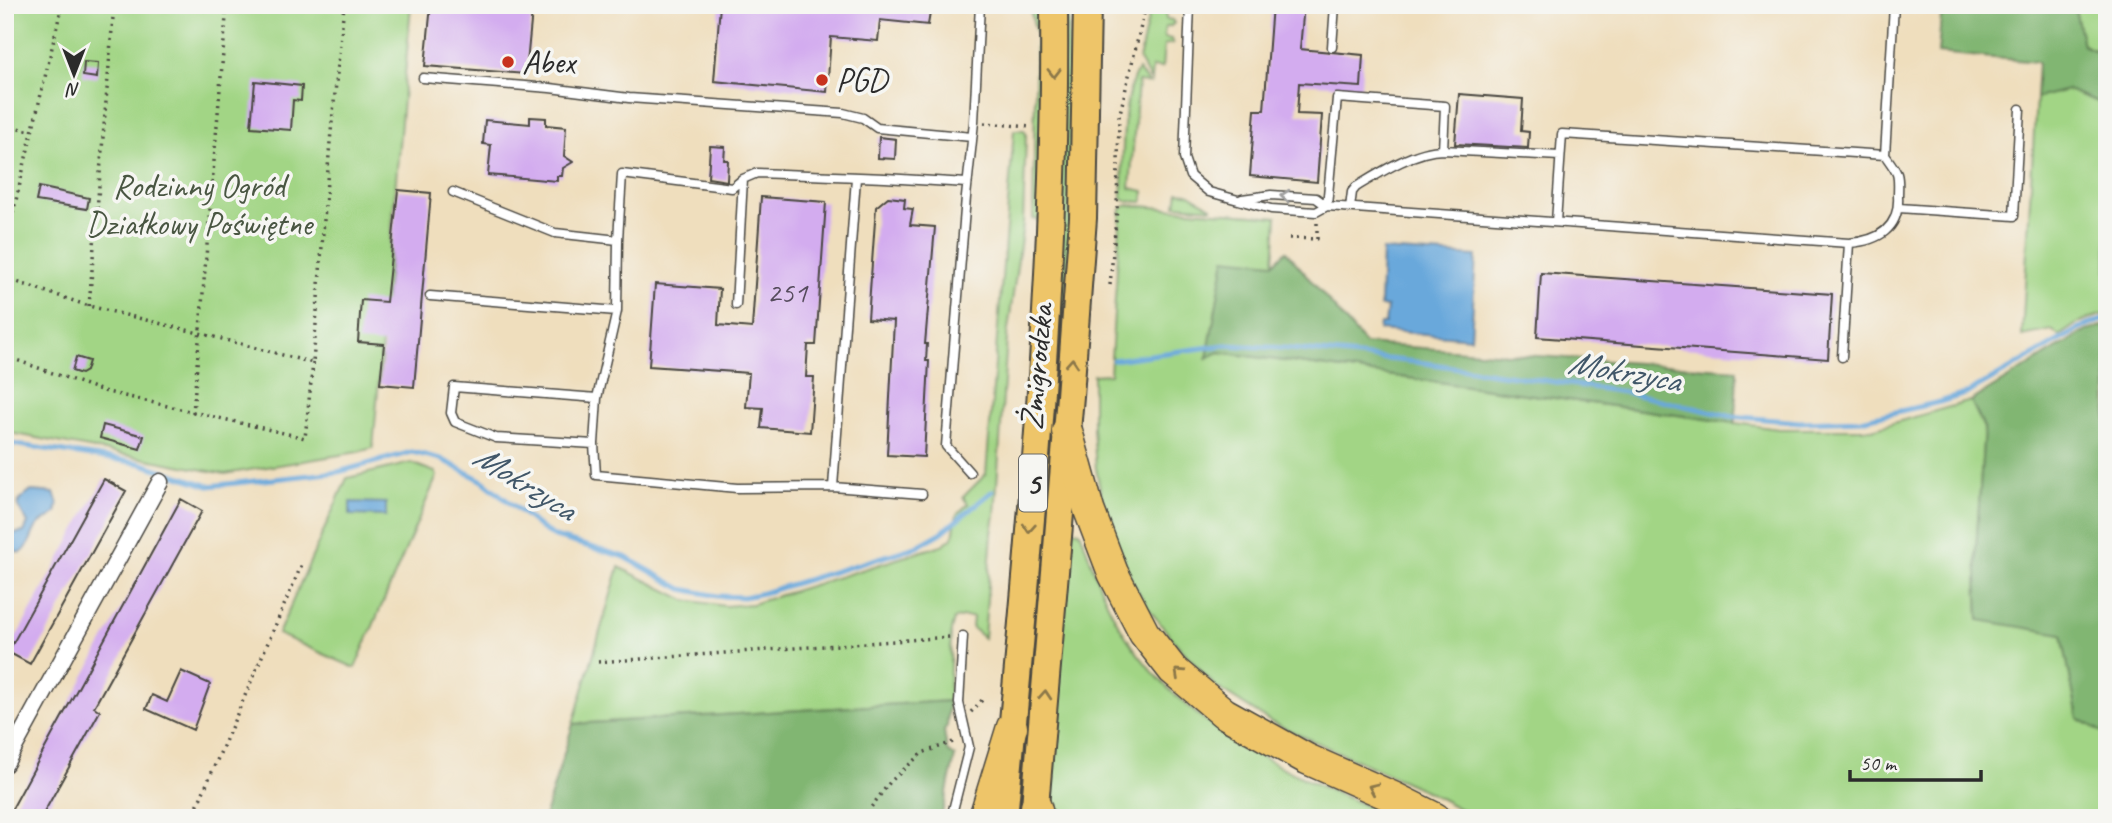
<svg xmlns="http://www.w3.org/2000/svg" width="2112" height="823" viewBox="0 0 2112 823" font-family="Caveat,sans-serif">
<rect width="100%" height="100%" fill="#f6f6f2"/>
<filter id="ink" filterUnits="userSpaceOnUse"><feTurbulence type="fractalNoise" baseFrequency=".0143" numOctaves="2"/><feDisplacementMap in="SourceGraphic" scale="14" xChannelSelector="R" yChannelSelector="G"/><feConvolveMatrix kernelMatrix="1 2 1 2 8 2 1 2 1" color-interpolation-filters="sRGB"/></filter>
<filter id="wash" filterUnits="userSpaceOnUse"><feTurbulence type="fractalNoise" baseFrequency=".00686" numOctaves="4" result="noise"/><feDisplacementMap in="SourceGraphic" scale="28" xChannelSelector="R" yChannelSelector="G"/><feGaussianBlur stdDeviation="1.57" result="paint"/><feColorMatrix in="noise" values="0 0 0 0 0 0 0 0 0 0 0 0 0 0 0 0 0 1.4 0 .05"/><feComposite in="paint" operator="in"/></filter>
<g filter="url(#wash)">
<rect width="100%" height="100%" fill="#efdebd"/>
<path fill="#a2d585" stroke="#668058" stroke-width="2" d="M5 5H411L373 448 358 452 225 474 5 432Z
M1029 5H1043L1041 220 1033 219 1036 33Z
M1065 5H1069C1068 84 1072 162 1070 240L1023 818H1015Z
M1151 5H1173L1166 6V19L1172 20 1174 23 1171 26 1165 27 1164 38 1171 39 1173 43 1164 45 1162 68 1152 67 1151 81 1139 60Z
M2074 5H2107V63L2103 54 2083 45Z
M1138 70 1149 83 1138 82 1130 188 1144 191 1143 202 1126 201 1122 199C1123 165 1120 98 1138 70Z
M2067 90 2096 101 2107 108V313L2080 322 2059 336 2052 330 2022 336 2036 98Z
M1014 130H1024L1026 133 1023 224 1007 337 995 515 992 533 984 638 972 628 973 617H963L954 619 951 630 949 701 573 724 619 567 685 600 725 606 752 604 942 545 953 537 957 514 968 504 963 497 986 474Z
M1178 192 1188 193 1213 208 1176 205Z
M1127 205 1277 217 1274 263 1207 357 1219 352 1779 429H1872L1971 401 1984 428 1976 550 1979 619 2062 634 2078 718 2107 735V818H1477L1428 792 1271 722 1215 686 1174 641 1149 609 1133 583 1104 510 1096 468 1093 428V375L1110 374 1121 209Z
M411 463 435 472 437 476 355 668 278 634 347 478Z
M1068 530 1080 531C1091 561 1100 592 1116 620 1176 728 1286 772 1394 818H1048Z"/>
<path fill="#81b672" stroke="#56704e" stroke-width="2" d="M1942 5H2074L2083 45 2103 54 2107 63V108L2096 101 2067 90 2036 98 2038 62 1938 53Z
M1286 251 1365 344 1737 370 1735 423 1219 352 1207 358 1225 258 1274 263Z
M2107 325V735L2078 718 2062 634 1979 620 1976 550 1984 428 1971 401 2087 330Z
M949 701 947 726 944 731 947 751 955 757 941 818H544L573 724Z"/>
<path fill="#69a8db" stroke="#4a6a83" stroke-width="2" d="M1382 250 1476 256 1471 338 1379 330 1380 324H1385L1387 307 1380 306Z
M32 491 54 493 58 504 56 513C50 518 43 520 38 525 29 534 29 568 5 544L6 534 24 532 28 523 18 507 19 501 27 493Z
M350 502 386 503V516L350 515Z"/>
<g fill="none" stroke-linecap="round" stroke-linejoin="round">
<path stroke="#69a8db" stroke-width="5" d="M1113 360 1225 345 1282 348 1425 363 1624 392 1730 416 1800 422 1861 420 1940 402 1968 393 2086 325 2107 319
M5 443 139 463 209 486 338 472 412 452 441 459 483 481 542 529 555 537 625 557 682 589 717 596 744 597 763 593 916 547 941 533 993 491"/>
</g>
<g id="blocks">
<path fill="#d3acef" d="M431 5H492V7L532 11 526 74 425 66Z
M720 5H881L930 13 928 25 880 20 878 41 831 37 827 92 714 81Z
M1272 5H1304L1300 49 1363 55 1361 87 1299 83 1297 114 1322 115 1317 182 1250 176 1255 110H1264Z
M84 62 98 63 97 78 83 76Z
M255 81 302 86 301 101 293 100 291 130 251 127Z
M1459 94 1523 99 1521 131 1529 132 1528 148 1455 144Z
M530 117 546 118V125L566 127 564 156 573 162 563 168 562 176H557V181L488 175 491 145 483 144 485 120 530 124Z
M879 137 896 139 895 159 878 158Z
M710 146 725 147 724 160H728L727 181 708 178Z
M39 187 89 198 87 209 36 201Z
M398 190 431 193 414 387 380 384 384 344 358 342 361 300 386 302Z
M761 197 826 202 816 345H808L806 377H814L810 432 761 428 763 408 746 407 749 373 649 366 655 284 720 289 718 325 752 328Z
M888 197 905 199 904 208 913 209 910 225 935 227 925 344H927L926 361H929L924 457 887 455 894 321 868 319 876 207Z
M1541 273 1832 294 1828 359 1537 337Z
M76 357 89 361 86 371 81 374 72 371Z
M103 425 144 436 140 449 100 438Z
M104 479 126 491 30 664 8 652Z
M181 499 202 511 94 707 100 711 41 818H7Z
M181 671 210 684 193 730 146 709 152 695 167 702Z"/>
</g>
</g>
<g filter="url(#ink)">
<use href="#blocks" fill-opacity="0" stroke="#484641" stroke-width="2"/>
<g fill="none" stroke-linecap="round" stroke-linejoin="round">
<g stroke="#484641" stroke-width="11">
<path id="service" d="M1190 5 1184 158 1190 176 1209 192 1271 209 1316 212 1327 206 1849 243 1842 357
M1332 47 1335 5
M423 78 550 88 629 98 843 113 863 118 877 128 972 137
M453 192 555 233 618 240
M1242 199 1271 195 1316 198 1327 206
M1327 206 1337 98 1445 106 1443 150 1560 156
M1350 208 1352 192 1356 187C1379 173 1415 150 1443 150
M1899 208 2014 216 2020 109
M1556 222 1562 134 1885 155
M1849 243C1878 241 1900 229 1898 196 1898 189 1899 180 1897 174 1894 167 1889 161 1885 155L1894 5
M430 296 617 311
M736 305 743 179
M594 444 496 438 455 422 451 413 454 387 597 398
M970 473 946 446 966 197 974 122 980 5
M833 487 856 178
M922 494 833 487 737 488 596 475 594 444 597 398 617 311 618 240 622 174 732 188 743 179 757 173 885 178 967 183
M951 818 969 747 959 703 963 636"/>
</g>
<g stroke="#484641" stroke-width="19">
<path id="minor" d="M5 764 160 482"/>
</g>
<g stroke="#484641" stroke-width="30">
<path id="primary" d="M1004 818C1029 548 1057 277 1054 5
M1034 818 1070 396 1083 218 1087 5"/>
</g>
<g stroke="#484641" stroke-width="33">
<path id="motorway" d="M1067 431 1089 510 1113 573 1144 633 1173 670 1224 713 1307 759 1393 797 1435 818
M1036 807 1039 818
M984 818 1012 727"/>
</g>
<path stroke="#484641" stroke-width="3.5" stroke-dasharray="2 5" stroke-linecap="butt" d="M984 123 1031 127
M5 125 31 131
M1289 238 1317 239V223
M5 247 62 5
M5 278 89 306 199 333 313 363 330 142 344 5
M1110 285 1117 209 1119 117 1146 5
M89 306 114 5
M5 356 103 391 305 438 313 363
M193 413 227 5
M598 662 950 637
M971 712 984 698
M192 818 302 564
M863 818 890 782 922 753 956 741"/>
<use href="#service" stroke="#fff" stroke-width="8"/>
<use href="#minor" stroke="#fff" stroke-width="16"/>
<use href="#primary" stroke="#eec569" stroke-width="26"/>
<use href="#motorway" stroke="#eec569" stroke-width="30"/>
</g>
<defs><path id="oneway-chevron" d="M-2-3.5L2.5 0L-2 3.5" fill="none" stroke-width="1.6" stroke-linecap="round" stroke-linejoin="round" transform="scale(1.75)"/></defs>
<g stroke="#8c784a">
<use href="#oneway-chevron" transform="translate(1054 73) rotate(90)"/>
<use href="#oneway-chevron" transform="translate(1072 363) rotate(-86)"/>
<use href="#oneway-chevron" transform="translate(1029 528) rotate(94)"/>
<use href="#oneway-chevron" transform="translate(1179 673) rotate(-137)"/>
<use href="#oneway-chevron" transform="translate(1045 695) rotate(-86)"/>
<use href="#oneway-chevron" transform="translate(1373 788) rotate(-156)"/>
</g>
<use stroke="#a0a0a0" href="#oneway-chevron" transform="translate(1285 196) rotate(-176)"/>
</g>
<g fill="#c8321e" stroke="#f6f6f2" stroke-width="2.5">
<circle cx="508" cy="62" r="7"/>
<circle cx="822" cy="80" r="7"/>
</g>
<g text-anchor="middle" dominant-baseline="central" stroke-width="7" stroke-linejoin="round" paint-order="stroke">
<g font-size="30" fill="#554b5c">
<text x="787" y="292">251</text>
</g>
<rect fill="#f6f6f2" stroke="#686867" stroke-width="2" x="1019" y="454.5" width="28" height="57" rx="5"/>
<g font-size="32" font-weight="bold" fill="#2b2b2b">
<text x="1033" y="483">5</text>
</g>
<g font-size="33" fill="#2b2b2b" stroke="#f6f6f2" text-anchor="start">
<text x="522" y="62">Abex</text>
<text x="836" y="80">PGD</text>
</g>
<g font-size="33" fill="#495642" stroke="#f6f6f2">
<text x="199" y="186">Rodzinny Ogród<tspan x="199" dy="38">Działkowy Poświętne</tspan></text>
</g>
<g font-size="33" fill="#2b2b2b" stroke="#f6f6f2">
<text transform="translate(1036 367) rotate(-85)">Żmigrodzka</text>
</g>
<g font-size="35" font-style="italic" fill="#415769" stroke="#f6f6f2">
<text transform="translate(1624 371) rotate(10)">Mokrzyca</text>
<text transform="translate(525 482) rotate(32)">Mokrzyca</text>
</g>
</g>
<rect width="2112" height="823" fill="none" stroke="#f6f6f2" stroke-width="28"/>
<g transform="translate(74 74) rotate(180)" stroke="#f6f6f2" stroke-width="5" paint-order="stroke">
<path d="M0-5L12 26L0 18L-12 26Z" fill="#2b2b2b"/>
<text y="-10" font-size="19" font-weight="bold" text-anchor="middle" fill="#2b2b2b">N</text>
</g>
<path d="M1850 770v10h131v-10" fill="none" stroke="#2b2b2b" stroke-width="3.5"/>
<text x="1860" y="770" font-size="21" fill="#2b2b2b" stroke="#f6f6f2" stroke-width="5" paint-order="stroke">50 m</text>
</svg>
